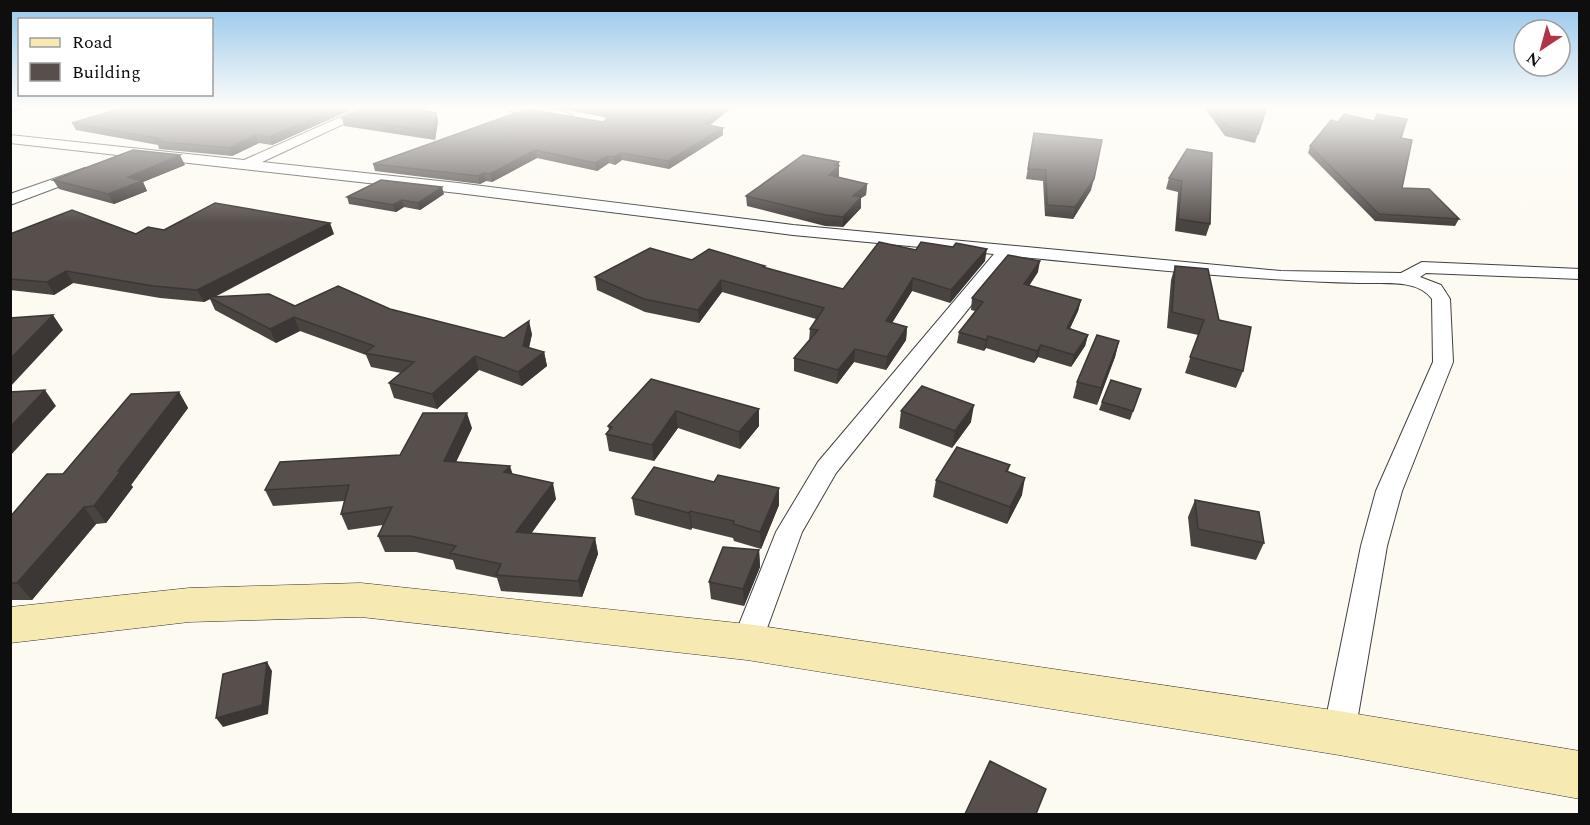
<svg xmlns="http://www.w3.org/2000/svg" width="1590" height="825" viewBox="0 0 1590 825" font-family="Spectral,serif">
<rect width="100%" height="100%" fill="#fdfaf1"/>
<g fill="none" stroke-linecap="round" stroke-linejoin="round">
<g stroke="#414141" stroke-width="2">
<path id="street" d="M363 107H380L262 162 458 183 793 225 1281 271 1401 273 1422 262 1580 269V279L1426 273 1420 277 1441 285 1450 299 1453 362 1402 491 1387 546 1355 733 1351 744 1339 748 1327 744 1323 733 1361 546 1376 491 1433 362 1432 299C1417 278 1381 284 1359 283 1242 280 1127 267 1011 256L836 473 802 532 762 642 758 651 747 655 736 651 732 642 776 532 818 462 994 254 793 235 458 193 10 143V135L244 160Z
M504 107C521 107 560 105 572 116L566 120 510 111Z
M85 168 92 172 90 175 10 205V194Z"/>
</g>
<g stroke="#303030" stroke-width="1">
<path id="secondary" d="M361 583 747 624 1339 711 1580 751V799L1339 755 747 660 361 617 189 622 10 643V607L189 588Z"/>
</g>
<use href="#street" fill="#fff" fill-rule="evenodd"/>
<use href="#secondary" fill="#f7e9b2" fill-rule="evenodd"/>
</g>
<path fill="#4a4441" d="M357 107 272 145 259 143 232 156 159 149 158 145 76 130 72 123Z
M365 107H426L421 110 436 113 438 121 435 140 344 126 342 118Z
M552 107H732L710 125 723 128V135L669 169 622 160 615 165 609 163 597 171 537 158 492 182 486 181 480 184 375 171 373 164 603 122 607 119 604 117Z
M1204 107H1267L1255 143 1225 136Z
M1034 133 1091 190 1073 219 1045 216 1043 181 1026 179Z
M1401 138 1402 188 1459 219 1455 226 1375 221 1308 153 1310 146Z
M1187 149 1210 224 1206 236 1175 231 1178 192 1166 189 1169 178Z
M185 165 143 182 147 191 114 204 59 189 53 180Z
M839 166V176L838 177 867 184 866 195 861 198V208L843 227 825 226 747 206 746 196Z
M444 194 420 210 404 207 396 212 349 204 347 197Z
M164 230 334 234 215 297 295 306 390 309 504 338 532 334 529 348 544 352 547 366 522 386 479 370 437 409 394 398 389 383 401 373 371 367 366 355 300 331 276 343 215 310 210 299 204 302 160 298 73 283 54 295 10 290V234H136Z
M916 250 985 261 950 303 912 291 892 323 907 327 906 340 886 370 854 362 837 384 794 371V358L809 341 810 329 816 319 722 292 699 323 645 312 597 290 595 277 692 260 765 268 843 289Z
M1175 266 1219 320 1243 371 1236 388 1185 373 1198 335 1167 328 1171 280Z
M1038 272 1029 286 1081 300 1078 311 1070 328 1088 335 1085 346 1071 367 1038 357 1034 363 986 348 984 351 957 343 959 332 975 311 971 310 972 298Z
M1119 341 1115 357 1097 405 1073 398 1077 382Z
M651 379 759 409V426L740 449 678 428 654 461 609 451 606 434 609 430 608 426Z
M1141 389 1130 420 1099 410 1102 402Z
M179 392 188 408 131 485 133 487 106 523 96 524 32 600H10V517L63 474Z
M901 411 971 422 952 448 899 428Z
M472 428 456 462 513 474 556 499 531 533 595 538 598 554 582 597 501 591 497 578 456 569 453 560 416 552H385L378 536 383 525 348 530 341 514 344 501 273 506 265 490 400 455Z
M1010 465 1008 472 1022 495 1007 524 933 497 936 480Z
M714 482 779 488V505L761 549 734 541 733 538 692 528 691 530 635 515 632 498Z
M1195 500 1264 543 1256 560 1191 546 1188 517Z
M759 550 760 567 744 606 711 599 709 582Z"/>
<path fill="#3c3735" d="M10 107H27L13 112Z
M338 107H357L272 145 269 137Z
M426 107 410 115 408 108Z
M723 107H732L703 131V124Z
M436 113 438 121 435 140 433 132Z
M723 128V135L669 169 668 161Z
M256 135 259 143 232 156 229 148Z
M535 150 537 158 492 182 490 174Z
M621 153 622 160 615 165 614 157Z
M180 155 185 165 143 182 147 191 114 204 108 194 128 177Z
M608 156 609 163 597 171 595 163Z
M839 162V176L829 185V175L835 165Z
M484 173 486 181 480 184 478 176Z
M1094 179 1091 190 1073 219 1075 207Z
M867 184 866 195 861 198V208L843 227V217L853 196Z
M442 187 444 194 420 210 418 203Z
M402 200 404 207 396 212 393 205Z
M330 223 334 234 211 298 208 297 210 299 204 302 197 290Z
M987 249 985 261 950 303 951 290Z
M1040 261 1038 272 1022 296 1024 284Z
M66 271 73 283 54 295 47 282Z
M913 278 912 291 885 334 886 321Z
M721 280 722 292 699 323 698 310Z
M1081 300 1078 311 1065 339 1067 328Z
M53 315 63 330 10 387V359Z
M294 317 300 331 276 343 270 329Z
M529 321 532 334 526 360 523 346Z
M907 327 906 340 886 370 887 357Z
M1088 335 1085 346 1071 367 1074 355Z
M988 336 986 348 984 351 986 340Z
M1119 341 1115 357 1097 405 1101 388Z
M1041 345 1038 357 1034 363 1037 351Z
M855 349 854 362 837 384 838 370Z
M544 352 547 366 522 386 518 372Z
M475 356 479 370 437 409 432 394Z
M45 390 56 406 10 456V427Z
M179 392 188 408 131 485 133 487 106 523 94 506 118 471Z
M974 405 971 422 952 448 955 431Z
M759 409V426L740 449 739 432Z
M676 411 678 428 654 461 652 445Z
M467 413 472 428 449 477 444 461Z
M510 466 515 481 504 472Z
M1025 478 1022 495 1007 524 1010 507Z
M553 483 556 499 521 548 516 532Z
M779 488V505L761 549 760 532Z
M84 507 96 524 32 600 17 583Z
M690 511 692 528 691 530 689 513Z
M595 538 598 554 582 597 578 581Z
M759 550 760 567 744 606 743 589Z
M267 662 272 671 268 714 223 727 216 718Z"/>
<path fill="#564f4c" stroke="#3c3735" stroke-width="1.5" d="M125 107H338L269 137 256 135 229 148 155 141 161 139 72 123Z
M365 107H409L436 113 433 132 342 118Z
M588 107H723L703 124 723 128 668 161 621 153 614 157 608 156 595 163 535 150 490 174 484 173 478 176 373 164 527 109 603 122 611 115 603 110Z
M1212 107H1267L1258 134 1227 127Z
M1344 114 1374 121 1377 114 1407 119 1401 138 1412 140 1402 188 1429 189 1459 219 1379 214 1310 146 1331 120 1338 122Z
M1034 133 1102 140 1094 179 1075 207 1047 205 1046 170 1028 169Z
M1187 149 1212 153 1210 224 1178 219 1182 181 1169 178Z
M133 150 180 155 128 177 142 181 108 194 53 180Z
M803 155 839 162 835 165 839 166 829 175 867 184 853 196 861 197 843 217 825 215 746 196Z
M381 180 442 187 418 203 402 200 393 205 347 197Z
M215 203 330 223 197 290 153 286 66 271 47 282 10 279V234L72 210 136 234 148 227 164 230Z
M879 242 916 250 921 242 953 247 956 243 987 249 951 290 913 278 886 321 907 327 887 357 855 349 838 370 794 358 818 330 810 329 824 308 721 280 698 310 644 299 595 277 650 248 692 260 709 249 765 266 763 267 843 289Z
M1008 255 1040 261 1024 284 1081 300 1067 328 1088 335 1074 355 1041 345 1037 351 988 336 986 340 959 332 983 302 972 298Z
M1175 266 1208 269 1219 320 1251 327 1243 371 1190 357 1204 320 1172 312Z
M338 286 390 309 504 338 529 321 523 346 544 352 518 372 475 356 432 394 389 383 414 362 365 353 374 346 294 317 270 329 208 297 269 294 295 306Z
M53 315 10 359V318Z
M1097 335 1119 341 1101 388 1077 382Z
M651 379 759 409 739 432 676 411 652 445 606 434 612 427 608 426Z
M1111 380 1141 389 1133 411 1102 402Z
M922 386 974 405 955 431 901 411Z
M45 390 10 427V392Z
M179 392 118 471H121L94 506 84 507 17 583H10V517L47 474H63L131 394Z
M423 413H467L444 461 510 466 504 472 553 483 516 532 595 538 578 581 496 575 501 564 450 553 456 546 410 536H378L392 507 341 514 349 485 265 490 280 462 400 455Z
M957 447 1010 465 1006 471 1025 478 1010 507 936 480Z
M654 467 714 482 718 475 779 488 760 532 733 524 734 521 690 511 689 513 632 498Z
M1195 500 1259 512 1264 543 1198 529Z
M723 547 759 550 743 589 709 582Z
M267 662 262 705 216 718 223 674Z
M990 761 1046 789 1036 814H965Z"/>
<linearGradient id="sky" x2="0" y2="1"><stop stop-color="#95c6eb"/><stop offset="0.48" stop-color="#fefdf9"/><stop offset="1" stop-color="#fefdf9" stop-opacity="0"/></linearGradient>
<rect width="1590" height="223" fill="url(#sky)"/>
<rect width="1590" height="825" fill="none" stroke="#0e0e0e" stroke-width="24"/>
<rect x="18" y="18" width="195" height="78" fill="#ffffff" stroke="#9f9f9f" stroke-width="1.5"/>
<rect x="30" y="38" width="30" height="9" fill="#f7e9b2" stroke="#9f9f9f" stroke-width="1.5"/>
<text x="72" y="48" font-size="18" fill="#0e0e0e">Road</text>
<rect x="30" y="63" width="30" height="18" fill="#564f4c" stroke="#9f9f9f" stroke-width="1.5"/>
<text x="72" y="78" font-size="18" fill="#0e0e0e">Building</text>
<g transform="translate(1542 48) rotate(216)"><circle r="28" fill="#ffffff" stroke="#9f9f9f" stroke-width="1.5"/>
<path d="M0-4.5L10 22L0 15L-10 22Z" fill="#b03445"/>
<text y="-9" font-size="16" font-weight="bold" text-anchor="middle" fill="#0e0e0e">N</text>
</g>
</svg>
